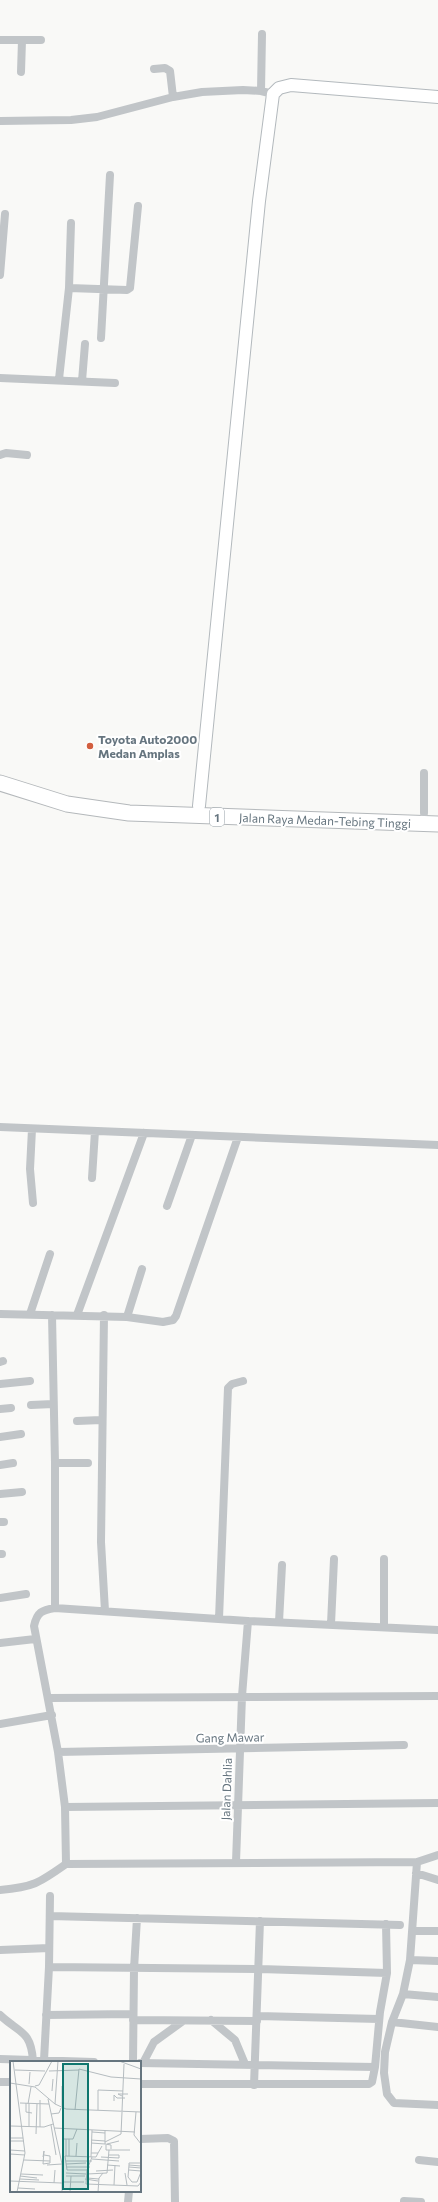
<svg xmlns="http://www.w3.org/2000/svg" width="438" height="2202" viewBox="0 0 438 2202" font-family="Commissioner,sans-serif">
<rect width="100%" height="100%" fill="#f9f9f7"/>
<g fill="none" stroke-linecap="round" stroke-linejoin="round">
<g stroke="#b3b9bd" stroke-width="14">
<path id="secondary" d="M199 806 259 201 273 94 279 88 291 85 438 97"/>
</g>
<g stroke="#b4b8bb" stroke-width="17">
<path id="highway" d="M0 783 67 804 129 813 438 824"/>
</g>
<path stroke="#c1c5c8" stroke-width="8" d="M0 40H41
M154 69 165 68 170 71 173 97
M21 72 22 40
M261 91 262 34
M0 121 71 120 97 117 173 97 202 92 243 90 261 91 273 94
M0 275 5 214
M69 288 127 290 130 288 138 206
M101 338 110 175
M0 378 115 383
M59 379 69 288 71 223
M82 381 85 344
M0 455 6 453 27 455
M424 773V813
M0 1127 438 1145
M32 1129 30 1169 33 1203
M92 1178 95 1131
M167 1206 192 1135
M0 1314 127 1317 163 1322 173 1320 176 1316 238 1137
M30 1314 50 1254
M52 1315 55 1463V1608
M77 1315 144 1133
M104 1315 101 1542 105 1611
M127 1317 142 1269
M0 1362 3 1361
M0 1384 30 1381
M31 1405 53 1404
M0 1409 11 1408
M77 1421 101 1420
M0 1437 21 1434
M55 1463H88
M0 1465 13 1463
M0 1494 22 1492
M0 1522H4
M0 1554H2
M0 1598 26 1594
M219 1619 228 1388 232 1384 243 1381
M279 1622 282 1565
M331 1624 334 1559
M384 1627V1559
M438 1630 248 1621 55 1608C42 1610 37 1612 34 1626L58 1752 65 1807 66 1864 417 1862 438 1855
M0 1643 35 1639
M49 1698 438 1696
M0 1724 52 1715
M58 1752 404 1745
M65 1807 438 1803
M236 1862 242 1696 248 1621
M417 1862 410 1960 403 1994 392 2022 385 2052 384 2073 387 2094 394 2103 438 2105
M416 1873 438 1880
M0 1890C34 1887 39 1883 66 1864
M50 1916 400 1925
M413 1931H438
M0 1950 49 1948
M410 1960 438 1961
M49 1967 260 1969 387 1973
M403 1994 438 1997
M0 2015C19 2033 31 2030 33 2061
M46 2015 133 2014
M258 2016 379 2019
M133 2020 257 2021
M211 2020 235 2040 245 2064
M392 2022 438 2027
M0 2059 94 2062
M44 2060 49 1967 50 1896
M133 2062 134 1969 137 1918
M140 2063 375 2067
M143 2063 154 2042 183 2021
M0 2082H11
M140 2084H369L372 2082 375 2067 380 2012 387 1973 386 1924
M254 2085 260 1921
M140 2139 168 2138 174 2141 175 2202
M419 2160 438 2162
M404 2201 421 2202
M128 2202 129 2191"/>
<use href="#secondary" stroke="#fff" stroke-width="12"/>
<use href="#highway" stroke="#fff" stroke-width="15"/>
</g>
<circle fill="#d25e3e" stroke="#fff" stroke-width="1.5" cx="90" cy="746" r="4"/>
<g text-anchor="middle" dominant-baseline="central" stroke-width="4" stroke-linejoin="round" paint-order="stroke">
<rect fill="#fff" stroke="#949ea5" stroke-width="1" x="210" y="808" width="14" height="18" rx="3"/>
<g font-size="11" font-weight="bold" fill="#66757f">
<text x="217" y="817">1</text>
</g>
<g font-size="12" font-weight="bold" fill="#66757f" stroke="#fff" text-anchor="start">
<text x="98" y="739">Toyota Auto2000<tspan x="98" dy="14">Medan Amplas</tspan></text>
</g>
<g font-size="12" fill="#66757f" stroke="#fff">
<text transform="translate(325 820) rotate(2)">Jalan Raya Medan-Tebing Tinggi</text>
<text transform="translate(230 1737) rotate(-1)">Gang Mawar</text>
<text transform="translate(226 1789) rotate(-88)">Jalan Dahlia</text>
</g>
</g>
<g transform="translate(10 2061)">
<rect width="131" height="131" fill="#f9f9f7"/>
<path fill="none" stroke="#b5bcc0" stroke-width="1" d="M3 0 15 92 7 131M109 0 131 8M5 9 35 10M39 10 69 9M0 22 25 26 45 43 56 48 131 51M19 23 20 11M25 25 29 24 42 0M88 29 113 30M42 30 43 18M112 35 108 33H118M38 38 52 103V131M104 40V34L107 37H115M10 42 39 43M16 42V51L22 52M19 42V65M18 43 21 26M45 43 48 0M52 45V25M65 49 69 8 101 16 131 18M88 49V29M112 50 114 3M126 51 124 74 131 83M41 53 49 52 51 47M41 64 46 94M1 65 34 66 43 63M30 66V39M44 67 125 71M95 69V83L101 84V88M82 71 95 72M26 73 27 43M0 77H13M52 78H63L67 68M56 78V95M59 78V95M81 79 95 80M0 80H14M95 81 111 73 112 51M81 82 95 83M97 83 109 80M96 84V89H120M0 89 15 90M81 92H88L92 85M0 93 15 94M99 94H109V97M66 95 67 82M33 96 34 90 33 103 40 102V95L34 94M81 96 82 69M82 96 77 109 76 123 128 125 131 121M91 96 109 97M82 98 109 100M14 99 40 100M56 100H82M56 103 76 102M37 104 52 103M97 104 110 105M119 104 118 116 122 121H127L131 111M119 104V102H131M119 104 131 105M57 106H80M119 106 131 107M77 109H57L55 95 86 96 88 92M119 109 131 110M86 110 103 109M56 112 76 113M115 112 117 124M11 113 33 114M77 113 97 112 99 89M10 115 27 117M56 115H75M77 117 89 118M10 118 29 119M75 118 88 120M0 120 52 122M52 121H74M44 122 45 109M104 124 105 104M8 127 25 128M60 131 61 115M88 131 89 117 93 112"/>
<path fill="#0f766e" fill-opacity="0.15" stroke="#0f766e" stroke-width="2" d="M53 3H78V128H53Z"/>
<rect width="131" height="131" fill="none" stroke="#66757f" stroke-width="2"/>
</g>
</svg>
